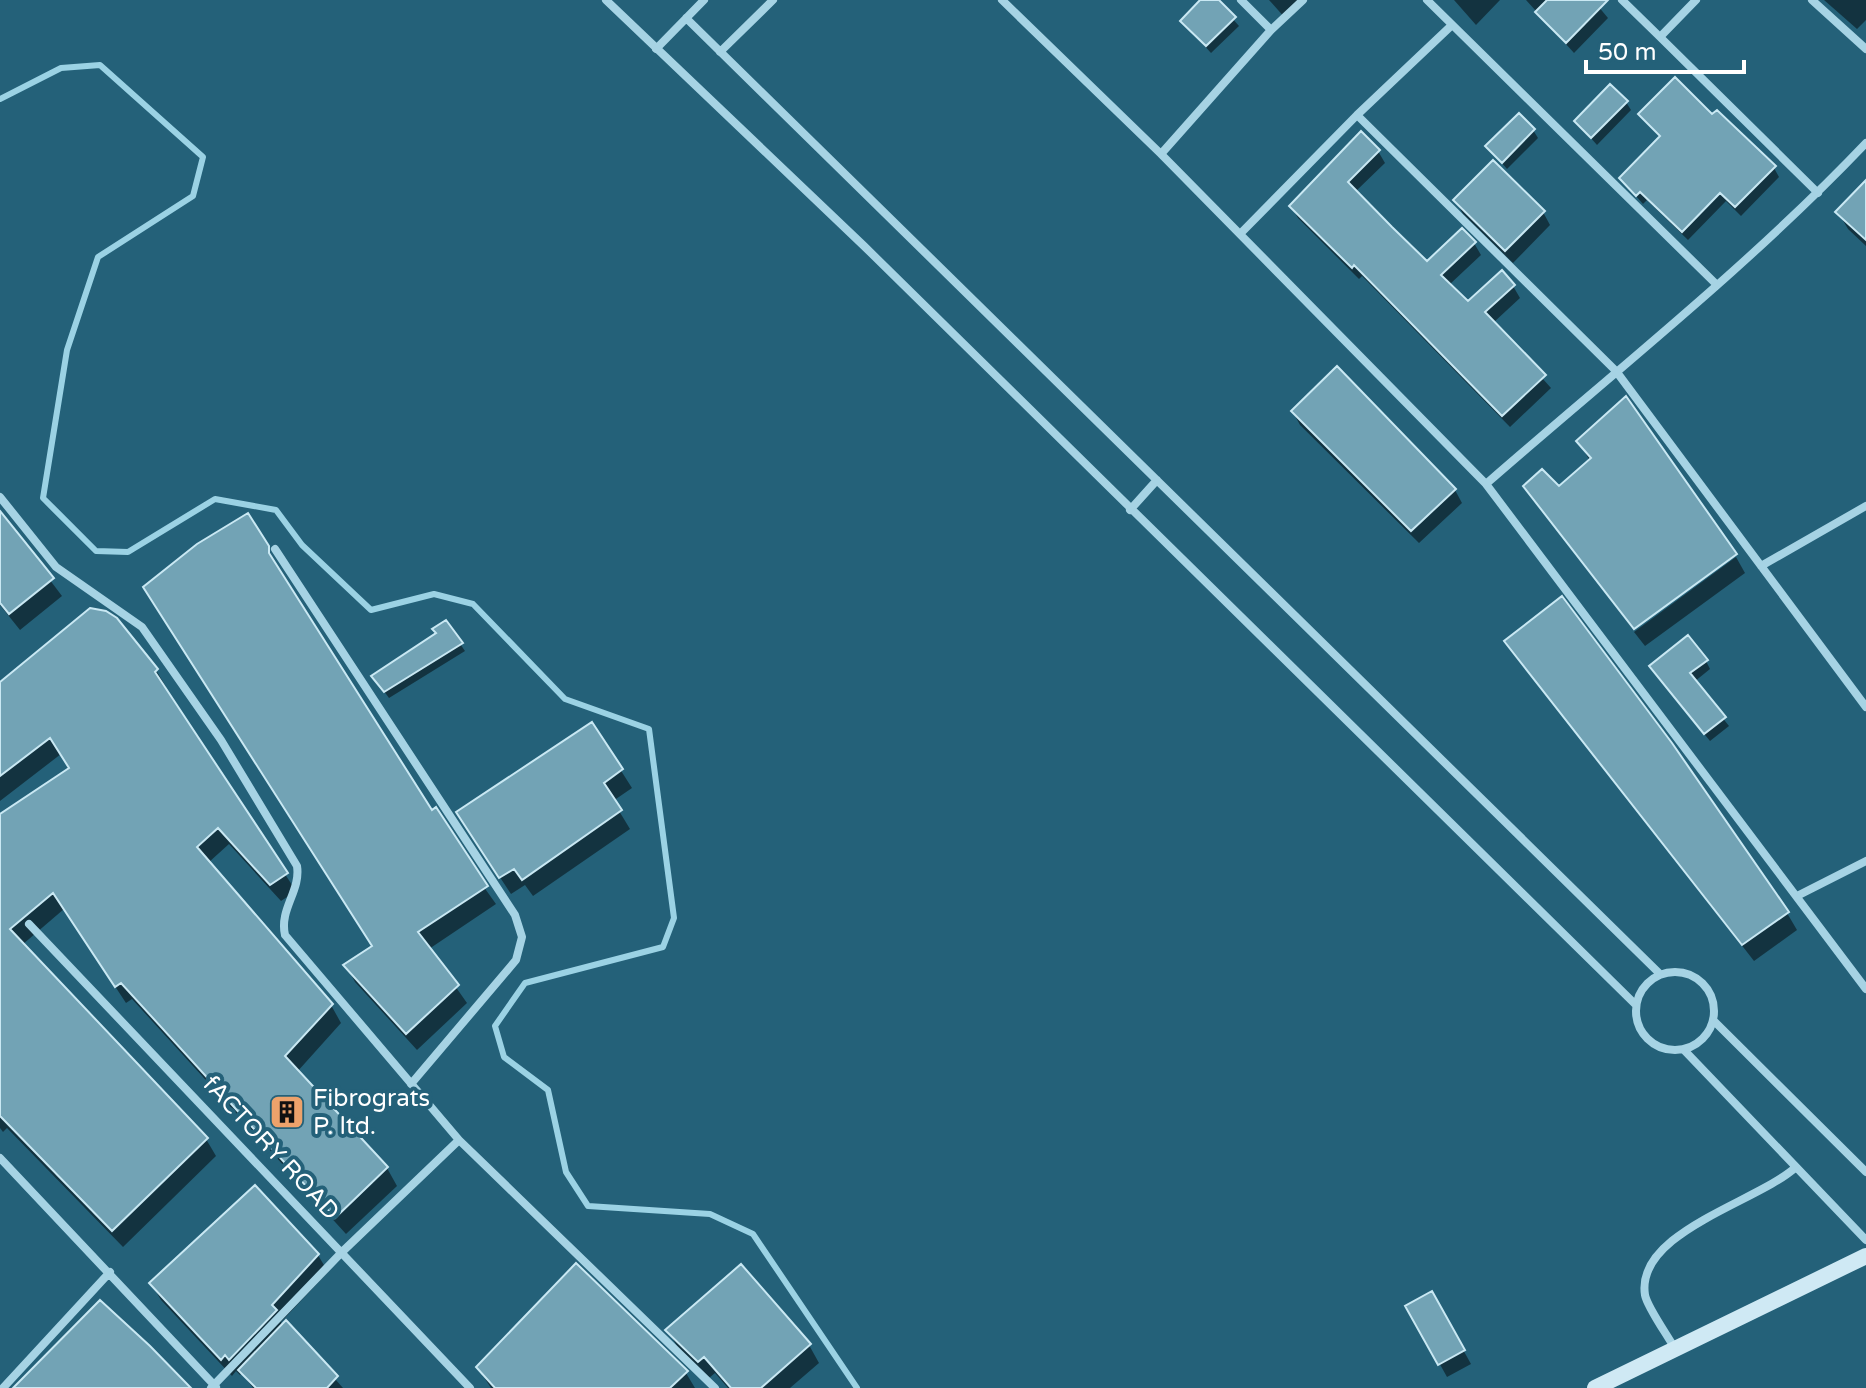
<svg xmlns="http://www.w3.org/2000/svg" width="1866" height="1388" viewBox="0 0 1866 1388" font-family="'Varela Round',sans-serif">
<rect width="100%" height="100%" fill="#246179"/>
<path fill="#0007" d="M1203 0H1216L1239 26 1211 53 1182 21Z
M1269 0H1306L1286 19Z
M1454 0H1500L1476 25Z
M1526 0H1593L1608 18 1574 53Z
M1824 0H1866V20L1857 29Z
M1626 102 1631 110 1597 145 1576 121Z
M1641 115 1712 117 1774 168 1779 177 1741 216 1726 201 1688 240 1647 200 1643 204 1621 179 1661 139Z
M1533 130 1538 138 1507 169 1488 147Z
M1378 151 1385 163 1355 192 1427 263 1474 243 1481 255 1449 285 1468 304 1513 286 1520 298 1493 323 1551 388 1510 427 1362 276 1359 279 1298 218 1291 206Z
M1866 183V246L1848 229 1838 212Z
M1456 201 1543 212 1550 225 1513 263 1463 214Z
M1293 412 1394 430 1455 490 1462 503 1419 543 1300 425Z
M1579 442 1734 554 1632 628 1526 486 1559 489 1590 461Z
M0 514 62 596 20 630 0 605Z
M267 547 278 571 431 813 496 904 429 949 467 1003 417 1050 355 982 346 965 374 947Z
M1736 557 1745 573 1645 646 1634 632Z
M445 622 465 651 389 698 378 683 438 634Z
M1506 642 1787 913 1797 930 1754 961Z
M1706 661 1710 669 1694 682 1729 726 1710 741 1656 675Z
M156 670 166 687 164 689 296 891 281 901 229 844 208 863 331 1005 341 1023 297 1072 387 1168 397 1186 346 1234 132 999 126 1003 64 909 22 945 206 1139 216 1156 123 1247 7 1128 3 1132 0 1128V817L71 769 61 754 0 801V685Z
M592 725 632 788 613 801 630 829 533 896 525 885 511 894 468 829Z
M318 1255 328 1272 281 1322 283 1326 286 1323 343 1388H253L242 1373 240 1375 236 1371 232 1376 161 1300 151 1283Z
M1432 1294 1471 1364 1447 1377 1408 1307Z
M668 1330 809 1345 819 1363 790 1388H728L715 1373 709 1378 678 1348Z
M478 1368 686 1373 695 1388H491Z"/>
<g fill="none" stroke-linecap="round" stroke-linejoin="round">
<path stroke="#9bd2e4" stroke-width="6" d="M0 99 61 68 100 65 203 157 193 196 98 257 67 350 43 498 96 551 128 552 215 499 276 510 302 545 371 610 434 594 473 604 565 699 649 729 674 918 663 947 525 983 495 1026 504 1057 548 1090 566 1172 588 1206 710 1214 753 1234 857 1388"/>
</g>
<path fill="#72a3b5" stroke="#c9e8f3" stroke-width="2" d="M1200 0H1219L1236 17 1206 46 1180 21Z
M1547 0H1608L1566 43 1535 12Z
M1675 77 1712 114 1717 110 1776 166 1735 207 1720 193 1682 232 1640 192 1636 196 1619 178 1660 136 1638 114Z
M1610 84 1628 101 1591 138 1574 121Z
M1519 113 1535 129 1502 163 1485 146Z
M1361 131 1380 150 1348 182 1392 227 1427 261 1462 228 1476 242 1441 275 1468 301 1502 270 1515 285 1485 312 1546 375 1502 416 1354 265 1352 268 1289 206Z
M1493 160 1545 211 1505 251 1453 200Z
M1866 180V240L1835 212Z
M1337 366 1456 489 1411 531 1291 411Z
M1626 396 1737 554 1634 629 1523 486 1542 469 1559 486 1591 458 1576 441Z
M0 511 54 578 9 614 0 603Z
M248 513 269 546V553L432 810 436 807 488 886 418 932 459 985 406 1034 343 965 372 946 143 587 197 544Z
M1562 596 1672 743 1789 912 1742 945 1504 641Z
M90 608 106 611 117 618 158 669 155 672 288 873 270 885 218 828 197 847 333 1004 285 1056 388 1167 335 1218 121 983 115 987 53 893 10 929 208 1138 112 1231 0 1116V814L69 768 50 738 0 776V682Z
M446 620 463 643 384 692 371 676 436 633 432 629Z
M1688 635 1708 660 1690 673 1726 717 1704 734 1649 666Z
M592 722 623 769 604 783 622 810 522 880 514 869 499 878 456 812Z
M255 1185 319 1254 272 1305 277 1310 229 1360 225 1355 221 1360 149 1283Z
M576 1263 688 1371 670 1388H495L476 1367Z
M741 1264 811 1344 761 1388H731L704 1357 698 1362 665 1330Z
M1432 1291 1465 1350 1438 1365 1405 1306Z
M100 1300 150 1346 191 1388H13Z
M286 1320 338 1376 327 1388H256L238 1370Z"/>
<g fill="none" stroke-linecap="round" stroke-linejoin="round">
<path stroke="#a6d3e4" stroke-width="8" d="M606 0 864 246 1636 1005
M1002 0 1161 154 1486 484C1614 372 1749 266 1866 143
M1427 0 1717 285
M1622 0 1660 37 1696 0
M1812 0 1866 49
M686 18 1660 974
M1452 25 1357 115 1616 371 1866 707
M1271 30 1303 0
M1660 37 1818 193
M656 49 704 0
M720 52 773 0
M1161 154 1271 30 1241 0
M1240 234 1357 115
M1486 484 1866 989
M0 497 56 567 142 627 221 740 297 866C301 891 279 909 285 935L459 1140 342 1252 211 1388
M1130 510 1157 480
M275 549 515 915 522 937 516 960 411 1084
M1761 566 1866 506
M1799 895 1866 861
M29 924 470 1388
M1636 1011a39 39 0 1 1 78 0a39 39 0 1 1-78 0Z
M1714 1021 1866 1172
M1684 1050 1866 1240
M459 1140 715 1388
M0 1158 216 1387
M1675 1349C1668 1336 1647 1307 1645 1295 1635 1232 1758 1202 1796 1167
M3 1388 110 1272"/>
<path stroke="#cfe9f4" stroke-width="16" d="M1595 1388 1866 1256"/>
</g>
<defs>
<g id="building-square" transform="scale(1.8)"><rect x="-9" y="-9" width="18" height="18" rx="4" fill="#eda26b" stroke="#246179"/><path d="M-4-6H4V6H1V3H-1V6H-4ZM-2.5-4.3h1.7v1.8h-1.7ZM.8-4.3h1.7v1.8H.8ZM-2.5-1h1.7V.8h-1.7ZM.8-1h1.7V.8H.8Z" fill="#111"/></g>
</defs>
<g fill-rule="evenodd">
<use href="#building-square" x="287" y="1112"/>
</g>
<g text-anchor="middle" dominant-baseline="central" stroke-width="8" stroke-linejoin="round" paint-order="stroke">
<g font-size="24" fill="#fff" stroke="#246179" text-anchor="start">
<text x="313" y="1098">Fibrograts<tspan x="313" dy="28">P. ltd.</tspan></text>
</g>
<g font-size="24" fill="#fff" stroke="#246179">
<text transform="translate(271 1148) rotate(47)">fACTORY ROAD</text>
</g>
</g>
<path d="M1586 60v12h158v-12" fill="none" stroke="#ffffff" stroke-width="4"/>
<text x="1598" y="60" font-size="24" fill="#ffffff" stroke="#246179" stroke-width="6" paint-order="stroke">50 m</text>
</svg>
